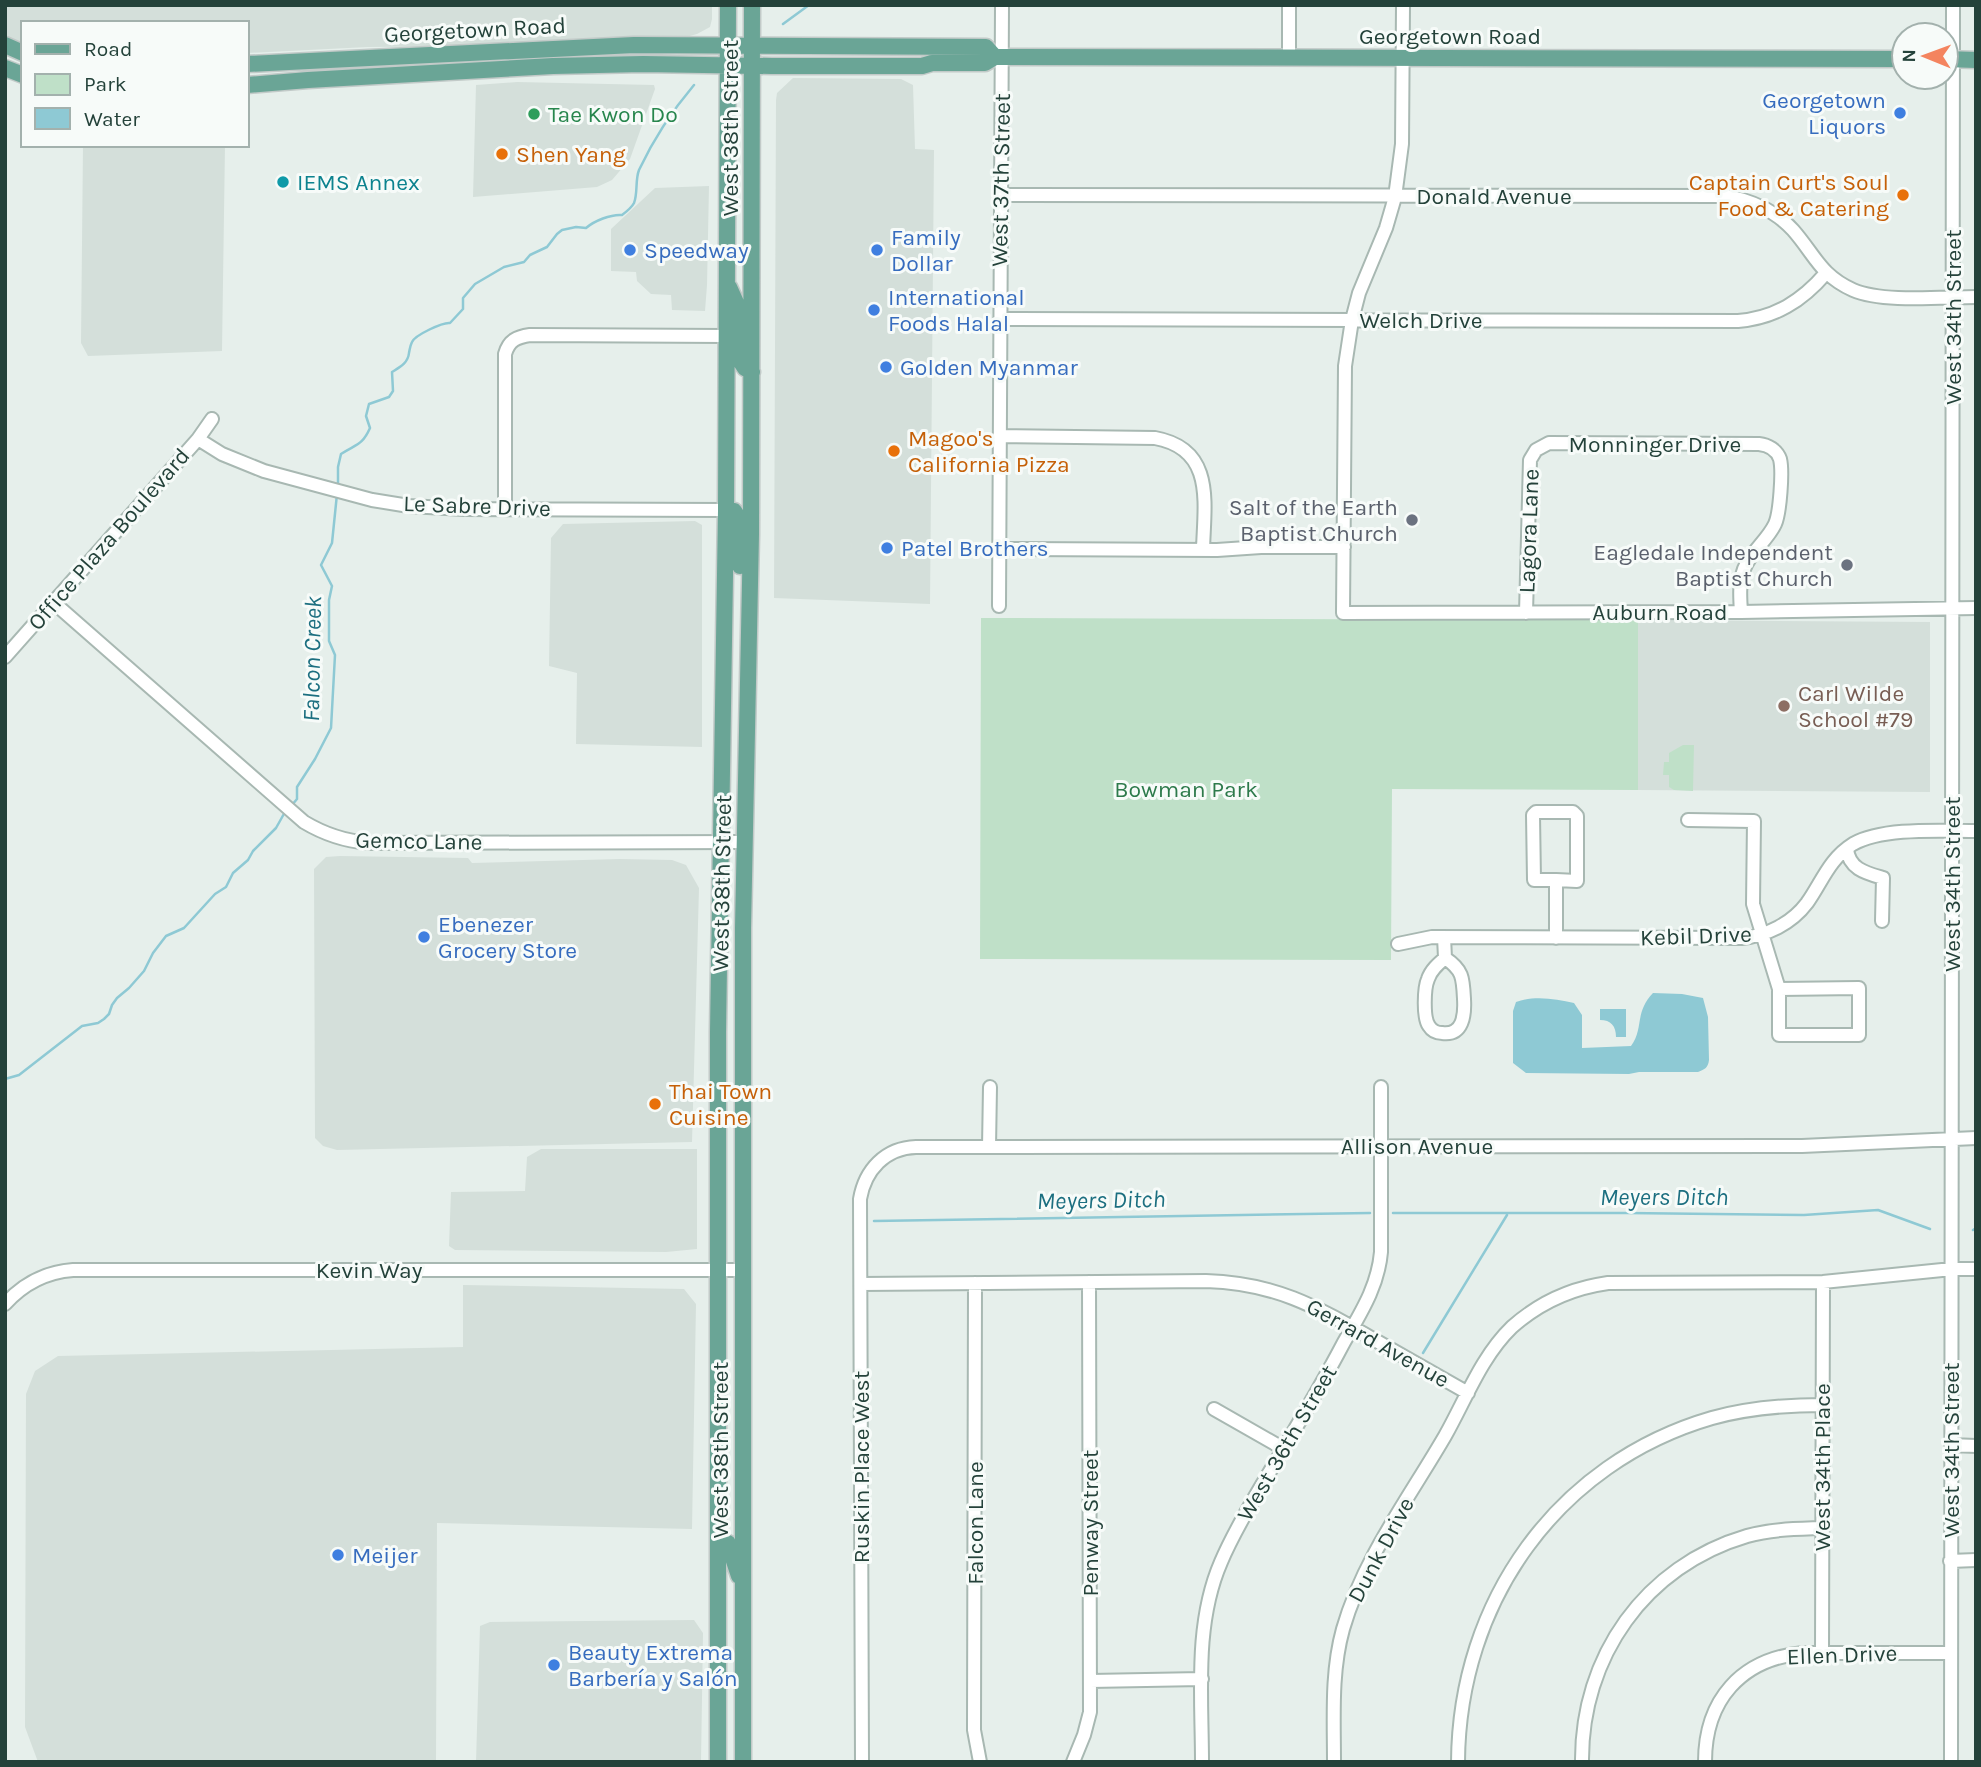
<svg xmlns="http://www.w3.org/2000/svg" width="1981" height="1767" viewBox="0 0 1981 1767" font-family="Karla,sans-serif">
<rect width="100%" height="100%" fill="#e6efeb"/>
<path fill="#d4dfda" d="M5 5H712V19L710 27 697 34 682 38 617 37 502 46 368 47 247 53V23H23V45L5 37Z
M793 78 901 79 913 85 915 149 934 150 930 604 774 598 776 100 777 93Z
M517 82 654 85 655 89 630 159 612 180 597 187 473 197 476 85Z
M83 145H225L222 351 88 356 81 343Z
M709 186 707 285 705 311 672 310 671 295 651 294 637 281 636 272 611 271V229L655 188Z
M695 521 702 525V747L576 744 577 673 549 666 551 538 563 524Z
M1638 620 1930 622V792L1638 790Z
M340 856 468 858 472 863 620 859 672 860 686 865 699 888 692 1142 337 1150 323 1146 315 1138 314 869 326 857Z
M541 1149H697V1249L666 1252 455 1250 449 1246 451 1192 525 1191 527 1157Z
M463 1285 684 1289 696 1304 692 1529 437 1523 436 1762H38L25 1727 26 1394 35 1371 58 1356 463 1347Z
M694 1620 703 1633 701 1762H476L480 1626 490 1622Z"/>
<path fill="#bfe0c8" d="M981 618 1638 620V790L1392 789 1391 960 980 959Z
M1683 745H1694L1693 791 1674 790 1669 787V775H1663L1664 762H1669V753Z"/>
<path fill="#8ec9d4" d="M1653 993 1682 994 1703 998 1708 1017 1709 1060C1708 1068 1705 1069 1698 1072H1639L1629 1074 1526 1073 1513 1063V1011L1516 1002C1535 995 1556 999 1574 1003L1582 1015V1048L1631 1046C1644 1029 1634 1013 1653 993Z
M1600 1009H1626V1037H1616C1616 1026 1611 1020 1600 1020Z"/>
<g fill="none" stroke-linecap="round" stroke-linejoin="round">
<path stroke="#8ec9d4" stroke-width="2.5" d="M783 24 809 5
M338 487V467L341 454C356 444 362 446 370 428L366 416 369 404 389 397 393 391 392 372C400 367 408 363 409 353 410 348 410 346 412 342 415 335 443 322 450 323L463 309V298L475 284 504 267 524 262 530 255 547 247 557 234 562 230 576 227 586 228C594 221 611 214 622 215 626 212 632 207 634 203 638 193 635 180 639 170 654 138 672 111 694 85
M292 805 297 799V787L315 759 331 728 335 655 329 641V600L332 586 321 565 332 543 337 494
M5 1079 19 1075 82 1026 98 1023 104 1019 109 1014 112 1005 117 998 129 988 144 971 153 953 166 936 184 928 215 894 226 887 233 873 248 860 253 851 276 828 285 812
M1393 1213H1627L1804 1215 1878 1210 1930 1229
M874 1221 1370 1213
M1973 1230 1976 1228
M1423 1353 1507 1215"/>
<g stroke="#a8b8b2" stroke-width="16">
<path id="minor" d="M1403 5 1402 144 1395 197 1386 228 1359 293 1352 320 1345 366 1343 613 1741 612 1976 608
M1289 58V5
M1000 195 1727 196C1752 201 1776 211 1793 230 1815 255 1820 275 1853 290 1883 303 1942 297 1976 297
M1000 319 1738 321C1775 318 1802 301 1826 273
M999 436 1155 438C1216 449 1204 505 1203 550
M198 439 222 454 264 471 372 500 409 506 464 509 726 510
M505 509V354C509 340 517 337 530 335L727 336
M1000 549 1217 550 1261 547H1344
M53 602 304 822C324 834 345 841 368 843L745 842
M999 606 1002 5
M1526 613 1530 460 1536 450 1549 443 1759 444C1768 445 1777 450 1780 459 1783 471 1780 513 1775 524 1767 541 1751 551 1744 569 1739 583 1740 597 1741 612
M5 657 198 439 212 419
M1688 820 1754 821 1753 904 1779 989
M1847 849C1849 869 1866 873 1883 878L1882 921
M1444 937 1445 958C1438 964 1431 970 1428 979 1424 988 1423 1018 1429 1026 1432 1031 1437 1033 1442 1033 1463 1036 1465 1015 1464 999 1463 978 1463 970 1445 958
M1556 938V880H1534L1533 815 1536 812H1573L1577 816V881L1556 880
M1398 944 1432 937 1742 938C1767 936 1792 923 1807 903 1822 882 1829 859 1853 844 1883 827 1941 831 1976 831
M1859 988V1035H1779V989Z
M989 1147 990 1087
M975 1283 974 1730 980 1762
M861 1284 1206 1281C1275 1283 1315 1306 1373 1339 1405 1357 1436 1375 1468 1393
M5 1304C23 1284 46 1272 73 1270H743
M1214 1409 1284 1449
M1951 1445 1976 1446
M1950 1561 1976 1560
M1822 1652 1823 1282
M1090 1681 1202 1679
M862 1762 860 1199C865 1170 885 1148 916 1147L1802 1146 1976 1138
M1073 1762 1084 1735 1090 1712 1089 1282
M1202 1762C1202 1696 1194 1624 1221 1562 1234 1531 1252 1502 1269 1473 1294 1431 1320 1388 1343 1344 1360 1314 1378 1287 1381 1252V1087
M1334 1762C1334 1717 1331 1672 1343 1629 1363 1559 1409 1498 1445 1436 1466 1399 1481 1357 1512 1327 1539 1303 1572 1288 1608 1283L1823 1282 1952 1269H1976
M1458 1762C1459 1602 1557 1463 1712 1418 1748 1408 1785 1405 1823 1405
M1582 1762C1581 1657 1645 1566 1747 1536 1772 1529 1796 1529 1822 1528
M1705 1762C1705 1700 1741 1659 1803 1653H1951
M1951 1762 1953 5"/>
</g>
<g stroke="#c2cac8" stroke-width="19">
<path id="major" d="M5 45 23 53
M1946 59 1976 60
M247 64 634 45 986 47 995 57
M5 68 23 75
M247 85 308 80 553 66 643 64 772 66H922L932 63H985L995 57 1904 59
M729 287 738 307 741 362 745 368 752 372
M726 510 734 511 738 517 740 566
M718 1539 728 1543 739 1576
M718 1762V1032L726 510 728 5
M743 1762V928L751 534 752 5"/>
</g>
<use href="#minor" stroke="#fff" stroke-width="12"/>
<use href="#major" stroke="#6aa596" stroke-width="16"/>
</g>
<g fill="#3f7fe0" stroke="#f7fbf9" stroke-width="2.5">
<circle cx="1900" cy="113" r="7"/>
<circle cx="630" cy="250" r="7"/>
<circle cx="877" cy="250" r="7"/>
<circle cx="874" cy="310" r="7"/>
<circle cx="886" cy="367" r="7"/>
<circle cx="887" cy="548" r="7"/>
<circle cx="424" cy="937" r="7"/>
<circle cx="338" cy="1555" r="7"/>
<circle cx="554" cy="1665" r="7"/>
</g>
<circle fill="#2e9e5b" stroke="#f7fbf9" stroke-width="2.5" cx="534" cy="114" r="7"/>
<g fill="#e8710a" stroke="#f7fbf9" stroke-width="2.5">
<circle cx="502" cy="154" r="7"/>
<circle cx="1903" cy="195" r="7"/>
<circle cx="894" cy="451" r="7"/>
<circle cx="655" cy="1104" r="7"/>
</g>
<circle fill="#0f9aa8" stroke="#f7fbf9" stroke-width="2.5" cx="283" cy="182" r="7"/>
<g fill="#6b7280" stroke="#f7fbf9" stroke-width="2.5">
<circle cx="1412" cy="520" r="7"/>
<circle cx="1847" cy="565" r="7"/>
</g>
<circle fill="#8d6e63" stroke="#f7fbf9" stroke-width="2.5" cx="1784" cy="706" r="7"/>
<g text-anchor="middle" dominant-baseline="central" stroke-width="6" stroke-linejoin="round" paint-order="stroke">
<g font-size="23" fill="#24423a" stroke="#f7fbf9">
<text transform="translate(475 30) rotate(-3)">Georgetown Road</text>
<text x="1450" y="36">Georgetown Road</text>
<text transform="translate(730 128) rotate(-90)">West 38th Street</text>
<text transform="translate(1001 180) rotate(-89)">West 37th Street</text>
<text x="1494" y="196">Donald Avenue</text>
<text transform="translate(1953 317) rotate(-90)">West 34th Street</text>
<text x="1421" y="320">Welch Drive</text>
<text x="1655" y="444">Monninger Drive</text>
<text transform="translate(477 506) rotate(2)">Le Sabre Drive</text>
<text transform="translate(1529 531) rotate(-88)">Lagora Lane</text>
<text transform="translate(109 539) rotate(-49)">Office Plaza Boulevard</text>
<text x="1660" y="612">Auburn Road</text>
<text transform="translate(419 841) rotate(1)">Gemco Lane</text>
<text transform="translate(722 883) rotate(-89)">West 38th Street</text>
<text transform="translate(1952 884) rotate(-90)">West 34th Street</text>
<text transform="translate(1696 936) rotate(-2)">Kebil Drive</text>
<text x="1417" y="1146">Allison Avenue</text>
<text x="369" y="1270">Kevin Way</text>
<text transform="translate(1378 1343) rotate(29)">Gerrard Avenue</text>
<text transform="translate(1287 1443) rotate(-60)">West 36th Street</text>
<text transform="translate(720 1450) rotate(-90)">West 38th Street</text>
<text transform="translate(1951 1450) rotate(-90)">West 34th Street</text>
<text transform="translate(861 1467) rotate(-90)">Ruskin Place West</text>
<text transform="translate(1822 1467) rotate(-90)">West 34th Place</text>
<text transform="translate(975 1523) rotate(-90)">Falcon Lane</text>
<text transform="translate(1090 1523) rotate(-90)">Penway Street</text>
<text transform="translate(1381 1550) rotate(-62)">Dunk Drive</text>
<text transform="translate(1842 1655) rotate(-2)">Ellen Drive</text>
</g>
<g font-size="23" fill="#366cbe" stroke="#f7fbf9" text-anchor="start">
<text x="1886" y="100" text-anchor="end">Georgetown<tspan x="1886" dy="26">Liquors</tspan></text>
<text x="891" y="237">Family<tspan x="891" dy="26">Dollar</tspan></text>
<text x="644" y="250">Speedway</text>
<text x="888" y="297">International<tspan x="888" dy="26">Foods Halal</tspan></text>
<text x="900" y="367">Golden Myanmar</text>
<text x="901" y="548">Patel Brothers</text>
<text x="438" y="924">Ebenezer<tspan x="438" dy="26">Grocery Store</tspan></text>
<text x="352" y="1555">Meijer</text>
<text x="568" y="1652">Beauty Extrema<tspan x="568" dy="26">Barbería y Salón</tspan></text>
</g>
<g font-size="23" fill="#27864d" stroke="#f7fbf9" text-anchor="start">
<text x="548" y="114">Tae Kwon Do</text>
</g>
<g font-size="23" fill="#c56008" stroke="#f7fbf9" text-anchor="start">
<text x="516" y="154">Shen Yang</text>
<text x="1889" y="182" text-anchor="end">Captain Curt's Soul<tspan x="1889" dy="26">Food &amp; Catering</tspan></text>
<text x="908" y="438">Magoo's<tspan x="908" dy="26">California Pizza</tspan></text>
<text x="669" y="1091">Thai Town<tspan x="669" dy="26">Cuisine</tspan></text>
</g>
<g font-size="23" fill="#0d838f" stroke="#f7fbf9" text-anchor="start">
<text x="297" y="182">IEMS Annex</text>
</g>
<g font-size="23" fill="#5b616d" stroke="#f7fbf9" text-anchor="end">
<text x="1398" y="507">Salt of the Earth<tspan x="1398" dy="26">Baptist Church</tspan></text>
<text x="1833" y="552">Eagledale Independent<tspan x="1833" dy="26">Baptist Church</tspan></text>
</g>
<g font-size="23" fill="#785e54" stroke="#f7fbf9" text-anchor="start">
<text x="1798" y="693">Carl Wilde<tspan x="1798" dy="26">School #79</tspan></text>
</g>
<g font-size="23" fill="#2d7a4b" stroke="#f7fbf9">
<text x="1186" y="789">Bowman Park</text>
</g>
<g font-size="24" font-style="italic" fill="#1c6f80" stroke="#f7fbf9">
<text transform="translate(312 659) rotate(-89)">Falcon Creek</text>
<text x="1664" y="1197">Meyers Ditch</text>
<text transform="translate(1101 1200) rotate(-1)">Meyers Ditch</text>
</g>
</g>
<rect width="1981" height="1767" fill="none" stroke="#24423a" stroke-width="14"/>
<rect x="21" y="21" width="228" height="126" fill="#f7fbf9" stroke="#a3b1ad" stroke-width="2"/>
<rect x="35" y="44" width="35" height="10" fill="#6aa596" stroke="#a3b1ad" stroke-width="2"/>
<text x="84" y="56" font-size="21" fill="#24423a">Road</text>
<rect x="35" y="74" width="35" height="21" fill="#bfe0c8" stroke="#a3b1ad" stroke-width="2"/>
<text x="84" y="91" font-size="21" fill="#24423a">Park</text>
<rect x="35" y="108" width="35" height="21" fill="#8ec9d4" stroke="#a3b1ad" stroke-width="2"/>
<text x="84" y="126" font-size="21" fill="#24423a">Water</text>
<g transform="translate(1925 56) rotate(271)"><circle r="33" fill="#f7fbf9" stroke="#a3b1ad" stroke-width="2"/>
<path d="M0-5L12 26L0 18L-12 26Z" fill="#f4845f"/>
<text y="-10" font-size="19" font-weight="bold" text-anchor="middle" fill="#24423a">N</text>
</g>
</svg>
